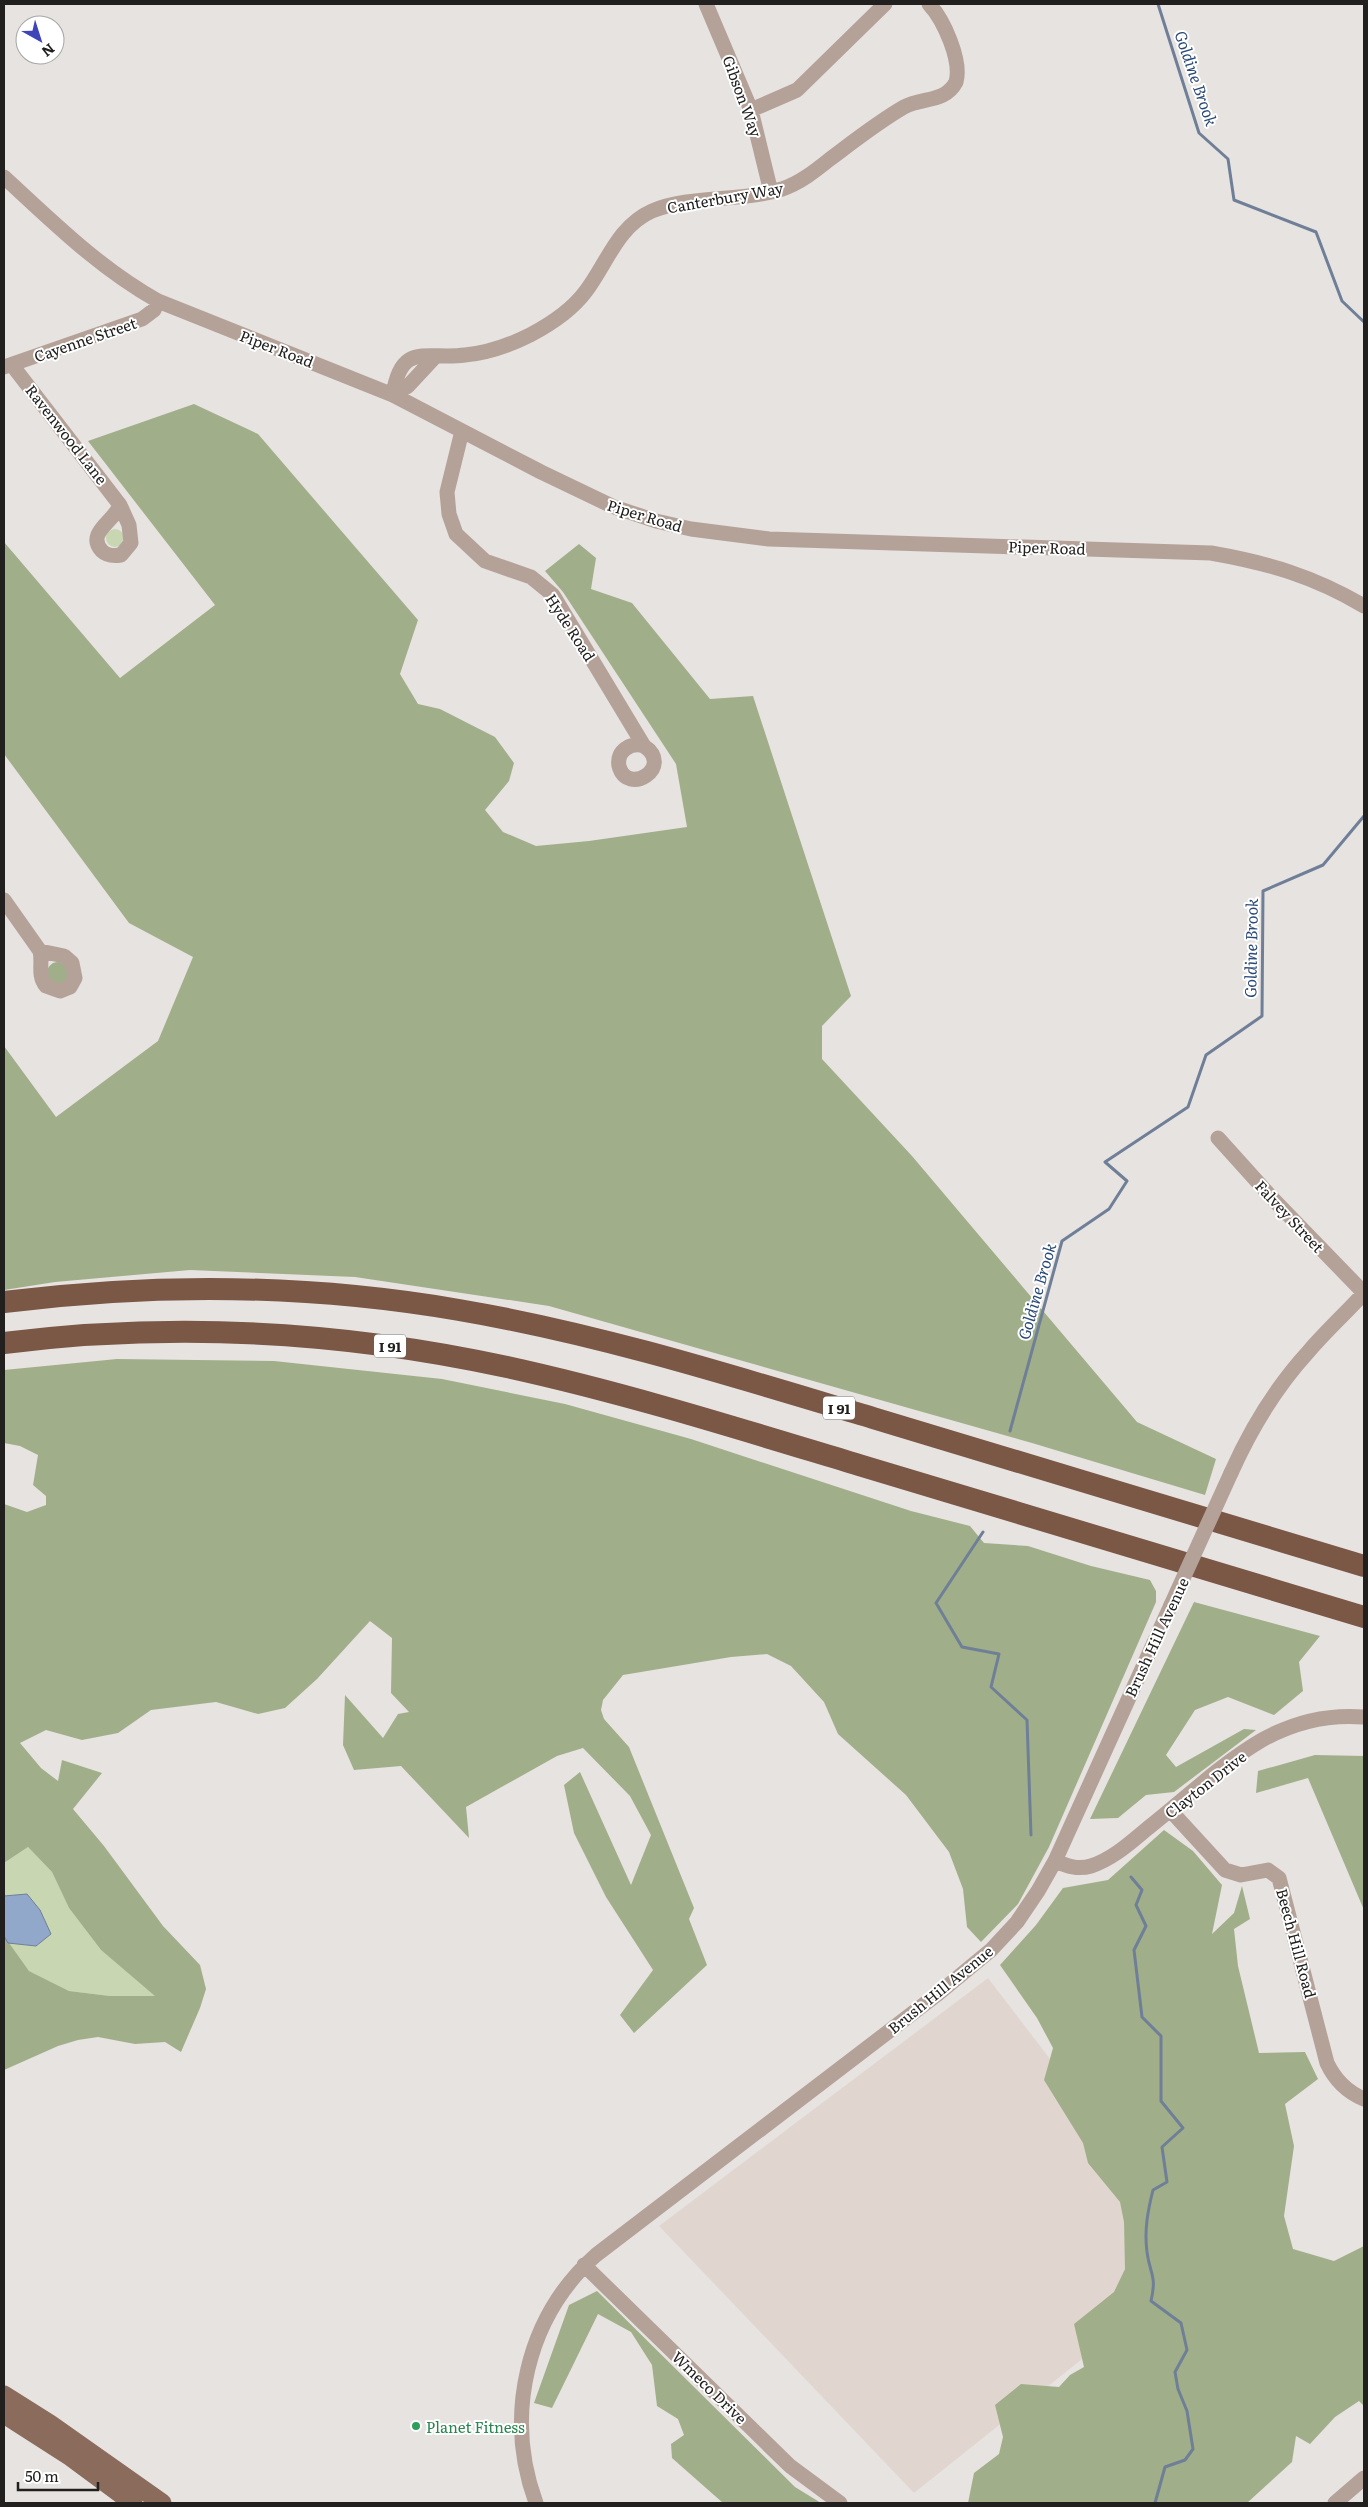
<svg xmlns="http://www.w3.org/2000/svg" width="1368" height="2507" viewBox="0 0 1368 2507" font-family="Literata,serif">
<rect width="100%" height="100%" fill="#e7e3e1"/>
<path fill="#e1d6cf" d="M988 1978 1205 2261 914 2493 659 2226Z"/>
<path fill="#c8d6b2" d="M106 538a9 9 0 1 1 18 0a9 9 0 1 1-18 0Z
M28 1847 52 1872 69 1908 101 1950 156 1996H110L69 1991 29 1971 8 1943 36 1946 27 1894 4 1896V1863Z"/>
<path fill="#a0af89" d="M194 404 258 434 418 620 400 674 418 704 440 709 495 737 514 763 509 781 485 810 503 832 536 846 589 841 687 827 676 764 563 592 545 571 579 544 596 558 591 589 632 603 710 699 753 696 851 996 822 1026V1059L912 1156 1137 1422 1216 1459 1205 1495 1032 1443 549 1306 355 1277 190 1270 55 1282 4 1290V1046L56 1117 158 1041 193 957 129 923 4 754V542L120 678 215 605 88 441Z
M47 973a11 11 0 1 1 22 0a11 11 0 1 1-22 0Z
M117 1359 274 1361 442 1379 565 1404 691 1439 911 1511 970 1526 984 1543 1028 1546 1091 1566 1150 1580 1156 1591V1602L1049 1847 1018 1904 981 1942 967 1927 963 1889 949 1852 906 1795 838 1734 824 1702 791 1666 767 1654 731 1657 623 1675 603 1700 601 1710 604 1719 629 1747 694 1908 689 1919 707 1965 634 2033 620 2015 653 1970 606 1897 574 1833 564 1785 580 1772 631 1885 651 1835 630 1796 583 1748 557 1756 466 1807 469 1838 401 1766 354 1770 343 1745 345 1695 383 1738 398 1714 409 1712 391 1693 392 1638 370 1621 317 1679 285 1708 258 1714 216 1702 151 1710 118 1733 82 1740 46 1730 20 1743 41 1768 58 1781 62 1760 102 1773 73 1809 104 1846 163 1926 200 1965 206 1989 200 2008 181 2052 165 2042 135 2044 98 2037 78 2040 58 2046 4 2070V1936L29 1971 69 1991 110 1996H155L101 1950 69 1908 52 1872 28 1847 4 1863V1504L27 1512 46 1505V1496L33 1485 38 1455 20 1446 4 1443V1370Z
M1194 1602 1320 1636 1299 1662 1303 1691 1274 1715 1228 1697 1195 1710 1166 1755 1176 1767 1244 1729 1256 1730 1174 1792 1146 1795 1118 1818 1090 1819Z
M1315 1755 1364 1756V1910L1308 1778 1256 1793 1258 1771Z
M1164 1830 1193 1851 1222 1885 1212 1934 1234 1913 1242 1886 1250 1919 1234 1929 1238 1966 1259 2053 1305 2052 1318 2079 1285 2104 1294 2146 1284 2216 1293 2249 1334 2261 1364 2246V2406L1359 2401 1335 2417 1310 2444 1296 2436 1292 2462 1247 2503H968L974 2473 999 2454 1003 2437 995 2405 1021 2384 1059 2387 1070 2375 1084 2367 1074 2324 1114 2292 1125 2269 1124 2222 1120 2202 1088 2163 1083 2143 1044 2080 1053 2048 1037 2018 1000 1965 1036 1925 1063 1888 1108 1880Z
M597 2291 795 2487 821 2503H723L672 2458 671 2444 684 2435 678 2419 657 2406 652 2365 631 2332 598 2314 552 2408 534 2403 569 2305Z"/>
<path fill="#91a8ca" stroke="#6f7f97" d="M27 1894 40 1910 51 1934 36 1946 8 1943 4 1936V1896Z"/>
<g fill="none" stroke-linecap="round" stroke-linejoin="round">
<path stroke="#6f7f97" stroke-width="3" d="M1158 4 1199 133 1228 159 1234 200 1316 232 1342 301 1364 322
M1010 1431 1062 1241 1109 1209 1127 1181 1105 1162 1188 1107 1206 1055 1262 1016 1263 891 1323 865 1364 816
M983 1532 936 1603 962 1647 999 1654 991 1687 1027 1720 1031 1835
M1131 1877 1142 1890 1136 1905 1146 1926 1134 1950 1142 2017 1161 2036V2101L1183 2128 1162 2147 1167 2182 1153 2190C1148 2210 1144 2230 1147 2252 1150 2275 1157 2275 1151 2301L1181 2323 1187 2350 1175 2372 1178 2389 1187 2411 1193 2449 1185 2460 1165 2467 1155 2503"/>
<path stroke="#b4a299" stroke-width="15" d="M706 4 751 110 771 192
M751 110 797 90 885 4
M4 177C53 222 99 268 158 301L393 395 541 472 614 507 656 521 691 529 769 539 1211 553C1268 563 1313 576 1364 606
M12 365 120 505
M4 367 142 319 154 310 158 301
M393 395C401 341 426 360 465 355 487 353 510 345 530 335 551 324 572 310 586 291 607 263 618 226 652 211 690 195 741 202 782 189 800 183 815 171 830 159 854 141 878 122 904 107 922 97 945 103 956 82 962 61 944 20 929 4
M393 395 408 386 435 357
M462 431 447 492 449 514 456 534 485 561 531 577 553 595 644 746C675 767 627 797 619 766 616 750 632 742 644 746
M120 505 129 525 131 543 121 555C114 556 107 556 102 551 85 533 115 521 120 505Z
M4 900 40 951
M40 951 64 956 72 963 75 978 70 987 60 991 46 986C37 975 43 963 40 951Z
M1218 1138 1273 1199 1364 1293
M1231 1473C1251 1428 1276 1387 1309 1351 1326 1331 1346 1313 1364 1293
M1170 1810 1225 1870 1241 1875 1268 1870 1279 1878 1327 2063C1335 2080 1347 2092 1364 2099
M1055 1861C1067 1866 1078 1870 1091 1866 1113 1859 1131 1842 1148 1828 1185 1799 1221 1764 1262 1740 1294 1722 1328 1714 1364 1717
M584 2265 790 2466 840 2503
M536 2503C504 2416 526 2317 596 2255L939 1993 991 1950 1017 1922 1038 1891 1055 1861 1171 1605
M1335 2503 1364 2478"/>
<path stroke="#8b6b5c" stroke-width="19" d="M4 2395 50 2424 162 2503
M4 2414 71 2457 133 2503"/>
<path stroke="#7b5746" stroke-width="22" d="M4 1302C155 1283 308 1284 459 1310 600 1334 736 1377 873 1418 1037 1467 1200 1517 1364 1566
M4 1343C172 1322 341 1331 507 1367 626 1393 743 1430 859 1465 1028 1515 1196 1566 1364 1617"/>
<path stroke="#b4a299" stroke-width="15" d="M1171 1605 1231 1473"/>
</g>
<circle fill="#2e9e5b" stroke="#fff" stroke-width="2" cx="416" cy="2426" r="5"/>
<g text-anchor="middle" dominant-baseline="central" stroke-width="4" stroke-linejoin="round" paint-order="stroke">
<g fill="#fff" stroke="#646362" stroke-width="1">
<rect x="374" y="1334.5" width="32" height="23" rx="4"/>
<rect x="823" y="1396.5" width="32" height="23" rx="4"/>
</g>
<g font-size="14" font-weight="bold" fill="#21201f">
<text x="390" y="1346">I 91</text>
<text x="839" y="1408">I 91</text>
</g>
<g font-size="15" fill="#21201f" stroke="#fff">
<text transform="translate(743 96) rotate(70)">Gibson Way</text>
<text transform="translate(725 197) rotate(-10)">Canterbury Way</text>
<text transform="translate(85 339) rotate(-19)">Cayenne Street</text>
<text transform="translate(277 348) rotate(21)">Piper Road</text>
<text transform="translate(67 434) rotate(52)">Ravenwood Lane</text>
<text transform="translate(645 515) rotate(17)">Piper Road</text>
<text transform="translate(1047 547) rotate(2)">Piper Road</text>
<text transform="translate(571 627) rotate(57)">Hyde Road</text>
<text transform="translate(1290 1216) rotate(47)">Falvey Street</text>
<text transform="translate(1156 1637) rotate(-65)">Brush Hill Avenue</text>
<text transform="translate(1205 1784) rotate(-38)">Clayton Drive</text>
<text transform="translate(1297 1943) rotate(75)">Beech Hill Road</text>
<text transform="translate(940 1989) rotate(-39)">Brush Hill Avenue</text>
<text transform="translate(710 2387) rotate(44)">Wmeco Drive</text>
</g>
<g font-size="15" fill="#27864d" stroke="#fff" text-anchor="start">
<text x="426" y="2426">Planet Fitness</text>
</g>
<g font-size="16" font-style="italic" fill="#294976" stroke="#fff">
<text transform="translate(1197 78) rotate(71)">Goldine Brook</text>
<text transform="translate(1250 948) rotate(-89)">Goldine Brook</text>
<text transform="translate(1036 1291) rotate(-74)">Goldine Brook</text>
</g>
</g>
<rect width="1368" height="2507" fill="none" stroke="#21201f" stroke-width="10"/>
<g transform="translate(40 40) rotate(141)"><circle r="24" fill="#ffffff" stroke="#a6a6a5"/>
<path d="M0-4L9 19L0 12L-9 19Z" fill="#3f44b9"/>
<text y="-8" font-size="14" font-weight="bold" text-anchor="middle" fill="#21201f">N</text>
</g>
<path d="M18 2482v8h80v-8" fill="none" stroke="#21201f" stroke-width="2.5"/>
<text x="25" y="2482" font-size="15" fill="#21201f" stroke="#ffffff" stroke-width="4" paint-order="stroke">50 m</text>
</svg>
